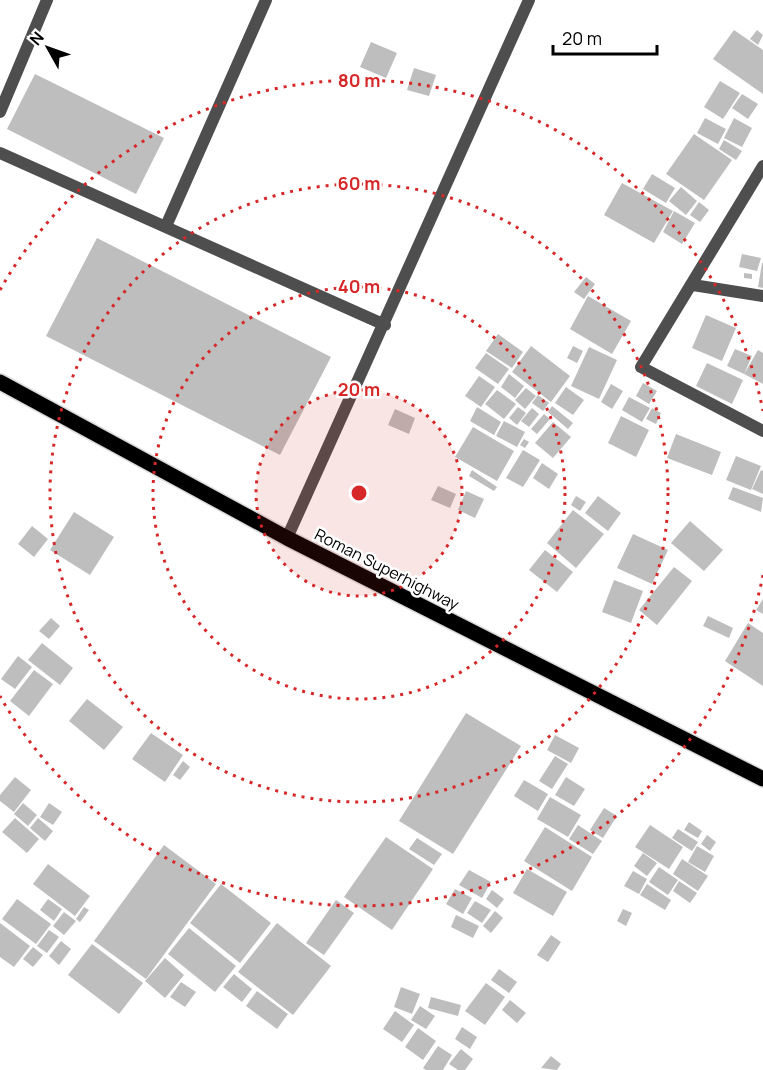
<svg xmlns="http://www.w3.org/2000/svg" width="763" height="1070" viewBox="0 0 763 1070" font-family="Manrope,sans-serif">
<rect width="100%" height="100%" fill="#fff"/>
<path fill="#bebebe" d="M734 30 763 50V94L713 59Z
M757 30 763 35 758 45 750 39Z
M371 42 397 53 386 78 360 67Z
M414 68 436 75 429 96 407 90Z
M35 74 164 138 136 194 7 129Z
M720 81 740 93 723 119 704 107Z
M742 94 758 104 748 119 732 108Z
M705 118 726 129 718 144 697 133Z
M734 118 752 128 742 147 724 138Z
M694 134 732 160 704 200 666 174Z
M724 140 742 151 736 160 719 149Z
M652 174 675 188 666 203 643 189Z
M622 183 673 211 654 243 604 215Z
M681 187 697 201 686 215 669 201Z
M699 202 709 210 700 222 690 215Z
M674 211 695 223 682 244 663 232Z
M97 238 331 357 280 455 46 336Z
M742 254 761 258 757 271 739 267Z
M762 263H763V288L758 287Z
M744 273 752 274V279L744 278Z
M586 277 595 284 584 299 574 292Z
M588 296 631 321 612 354 570 329Z
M706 315 736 328 722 361 692 348Z
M498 334 523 352 512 368 486 351Z
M531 346 570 376 551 402 512 372Z
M573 346 583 351 577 363 567 358Z
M589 347 617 360 599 399 571 386Z
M735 349 752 356 744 374 727 366Z
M758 350 763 353V384L744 374Z
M486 353 509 369 498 384 475 368Z
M707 363 743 380 732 404 696 386Z
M509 374 524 386 515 398 501 387Z
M479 376 495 387 481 407 465 396Z
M643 383 657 391 649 404 636 396Z
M611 384 623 391 612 409 601 402Z
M566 387 584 400 573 415 555 403Z
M526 388 536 396 525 409 515 400Z
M497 390 516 404 504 419 485 404Z
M538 395 549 403 543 411 532 403Z
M629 397 650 408 642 422 622 410Z
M552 406 573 423 568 429 548 412Z
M477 407 501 422 494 435 470 421Z
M518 407 526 413 517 425 509 418Z
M532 408 539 414 529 427 521 421Z
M652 408 661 413 656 424 646 419Z
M395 409 415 418 409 434 388 425Z
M544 414 550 419 537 434 531 429Z
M621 416 649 430 636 457 608 443Z
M504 421 525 432 517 447 496 436Z
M553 422 571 437 553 458 535 443Z
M473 427 514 451 497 481 455 457Z
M676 434 721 452 712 475 667 458Z
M524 439 529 442 525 448 520 445Z
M523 450 540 460 523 487 506 478Z
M736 456 761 466 751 490 726 480Z
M542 463 558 474 549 489 533 478Z
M472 470 497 487 494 491 469 476Z
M761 470 763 471V494L752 489Z
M438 486 456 494 450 508 431 500Z
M733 487 763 498 761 512 728 499Z
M466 491 484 499 475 518 458 510Z
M576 496 586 502 580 511 571 505Z
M598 496 621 513 608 531 585 513Z
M573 510 604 534 576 568 547 543Z
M74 512 114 537 90 575 50 550Z
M690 521 723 550 704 571 671 543Z
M32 526 48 539 34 557 18 544Z
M633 534 668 550 652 584 617 568Z
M545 550 573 572 557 592 529 570Z
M674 567 692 581 657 625 639 610Z
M614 580 643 591 631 623 602 612Z
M763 599V614L756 610Z
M708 616 733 628 729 638 703 626Z
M51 618 60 626 49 639 39 631Z
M748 623 763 633V686L725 661Z
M42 643 73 668 60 685 28 660Z
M18 656 32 667 15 689 1 679Z
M34 670 53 684 29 716 10 701Z
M87 699 123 727 104 750 69 721Z
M466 713 521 746 453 854 399 821Z
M151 733 183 755 165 782 132 759Z
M555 735 579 748 571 763 547 750Z
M555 756 568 764 552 789 539 781Z
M183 761 190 767 180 780 173 775Z
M15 777 31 790 14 812 0 801V795Z
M566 777 585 789 574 806 555 795Z
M524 780 548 794 538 811 514 796Z
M550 797 581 815 568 837 537 819Z
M23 803 37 815 28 826 14 814Z
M49 803 62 812 53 825 40 817Z
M604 808 617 816 603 838 590 830Z
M15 818 39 839 27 853 2 832Z
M38 818 53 831 45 841 30 828Z
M689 822 702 831 698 838 684 830Z
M578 825 602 841 593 854 569 839Z
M650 825 683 847 669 869 635 847Z
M545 827 592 857 572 891 524 861Z
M678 829 698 842 692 851 672 838Z
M707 835 716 842 710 851 701 844Z
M386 837 433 869 392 930 344 897Z
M417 838 442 854 434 865 409 849Z
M164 845 216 884 146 979 94 941Z
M697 846 714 856 705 872 688 862Z
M643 853 657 863 647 876 634 866Z
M682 859 708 876 698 891 673 874Z
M48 864 90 896 75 916 33 884Z
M659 867 678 880 668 895 649 882Z
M527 869 567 892 553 916 513 893Z
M469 870 491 882 482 898 459 885Z
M633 871 647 879 639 894 624 886Z
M679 881 697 893 690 903 673 891Z
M221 884 271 923 240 963 190 923Z
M647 884 671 900 665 910 640 895Z
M455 889 472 898 463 914 446 904Z
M492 890 504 899 497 908 486 899Z
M17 899 51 924 36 944 2 919Z
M48 899 62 909 54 921 40 910Z
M336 900 354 913 324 955 306 943Z
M475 901 491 910 482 923 467 913Z
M84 907 89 910 80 922 76 919Z
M623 909 632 913 626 926 617 921Z
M495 911 503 918 491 933 483 926Z
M64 912 76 921 64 935 53 926Z
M456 915 479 926 473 938 451 927Z
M0 923 30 946 14 967 0 957Z
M277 923 331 966 293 1015 238 972Z
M189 928 236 966 215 992 168 954Z
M49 930 59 937 47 953 37 946Z
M551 935 561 942 548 962 537 955Z
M61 941 71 949 59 965 49 956Z
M92 944 143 983 119 1014 68 975Z
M33 947 43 955 33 967 23 959Z
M165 958 184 975 165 998 145 981Z
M499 969 517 982 509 993 491 980Z
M234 974 252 989 242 1002 223 987Z
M181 982 196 992 185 1007 170 997Z
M486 983 505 997 485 1025 465 1011Z
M401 987 420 994 412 1014 394 1007Z
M257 991 288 1014 277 1029 246 1006Z
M431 997 461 1005 458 1016 428 1008Z
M510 1000 526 1013 517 1023 502 1010Z
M420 1006 435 1016 426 1029 411 1020Z
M395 1011 414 1025 402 1042 383 1029Z
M462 1027 477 1037 470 1049 455 1039Z
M418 1028 436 1041 423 1060 405 1047Z
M438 1046 452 1055 443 1070H426L423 1068Z
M461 1049 473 1059 465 1070H458L449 1064Z
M551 1056 561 1064 557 1070 541 1068Z"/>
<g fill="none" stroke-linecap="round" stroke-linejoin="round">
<g stroke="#dbdbdb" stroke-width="18">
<path id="primary" d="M0 382 287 538 763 779"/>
</g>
<path stroke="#4e4e4e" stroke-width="12" d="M0 112 47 0
M0 153 385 325
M763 166 641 367 763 431
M166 226 266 0
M693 285 763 296
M287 538 529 0"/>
<use href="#primary" stroke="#000" stroke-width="15"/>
</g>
<circle cx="359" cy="493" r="103" fill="#d62828" fill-opacity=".12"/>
<g fill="none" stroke="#d62828" stroke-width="3" stroke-dasharray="3 6">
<circle cx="359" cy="493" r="103"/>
<circle cx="359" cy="493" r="206"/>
<circle cx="359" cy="493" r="309"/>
<path d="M763 575A412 412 0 0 1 0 696M0 290A412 412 0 0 1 763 411"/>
</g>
<g text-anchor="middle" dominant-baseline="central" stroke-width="5" stroke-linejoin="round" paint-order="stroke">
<g font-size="16" fill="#000" stroke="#fff">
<text transform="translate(387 569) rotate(27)">Roman Superhighway</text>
</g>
</g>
<circle cx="359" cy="493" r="9" fill="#d62828" stroke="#fff" stroke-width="3"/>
<g font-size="18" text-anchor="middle" font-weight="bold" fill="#d62828" stroke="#fff" stroke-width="5" stroke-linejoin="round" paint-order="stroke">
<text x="359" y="87">80 m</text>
<text x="359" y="190">60 m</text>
<text x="359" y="293">40 m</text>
<text x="359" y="396">20 m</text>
</g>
<g transform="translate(48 48) rotate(310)" stroke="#ffffff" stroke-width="4.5" paint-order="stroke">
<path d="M0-4.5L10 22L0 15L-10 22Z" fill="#000000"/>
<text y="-9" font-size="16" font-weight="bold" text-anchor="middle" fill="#000000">N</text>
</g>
<path d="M553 45v9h104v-9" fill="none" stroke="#000000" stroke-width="3"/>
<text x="562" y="45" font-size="18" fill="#000000" stroke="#ffffff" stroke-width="4.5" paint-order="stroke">20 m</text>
</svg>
